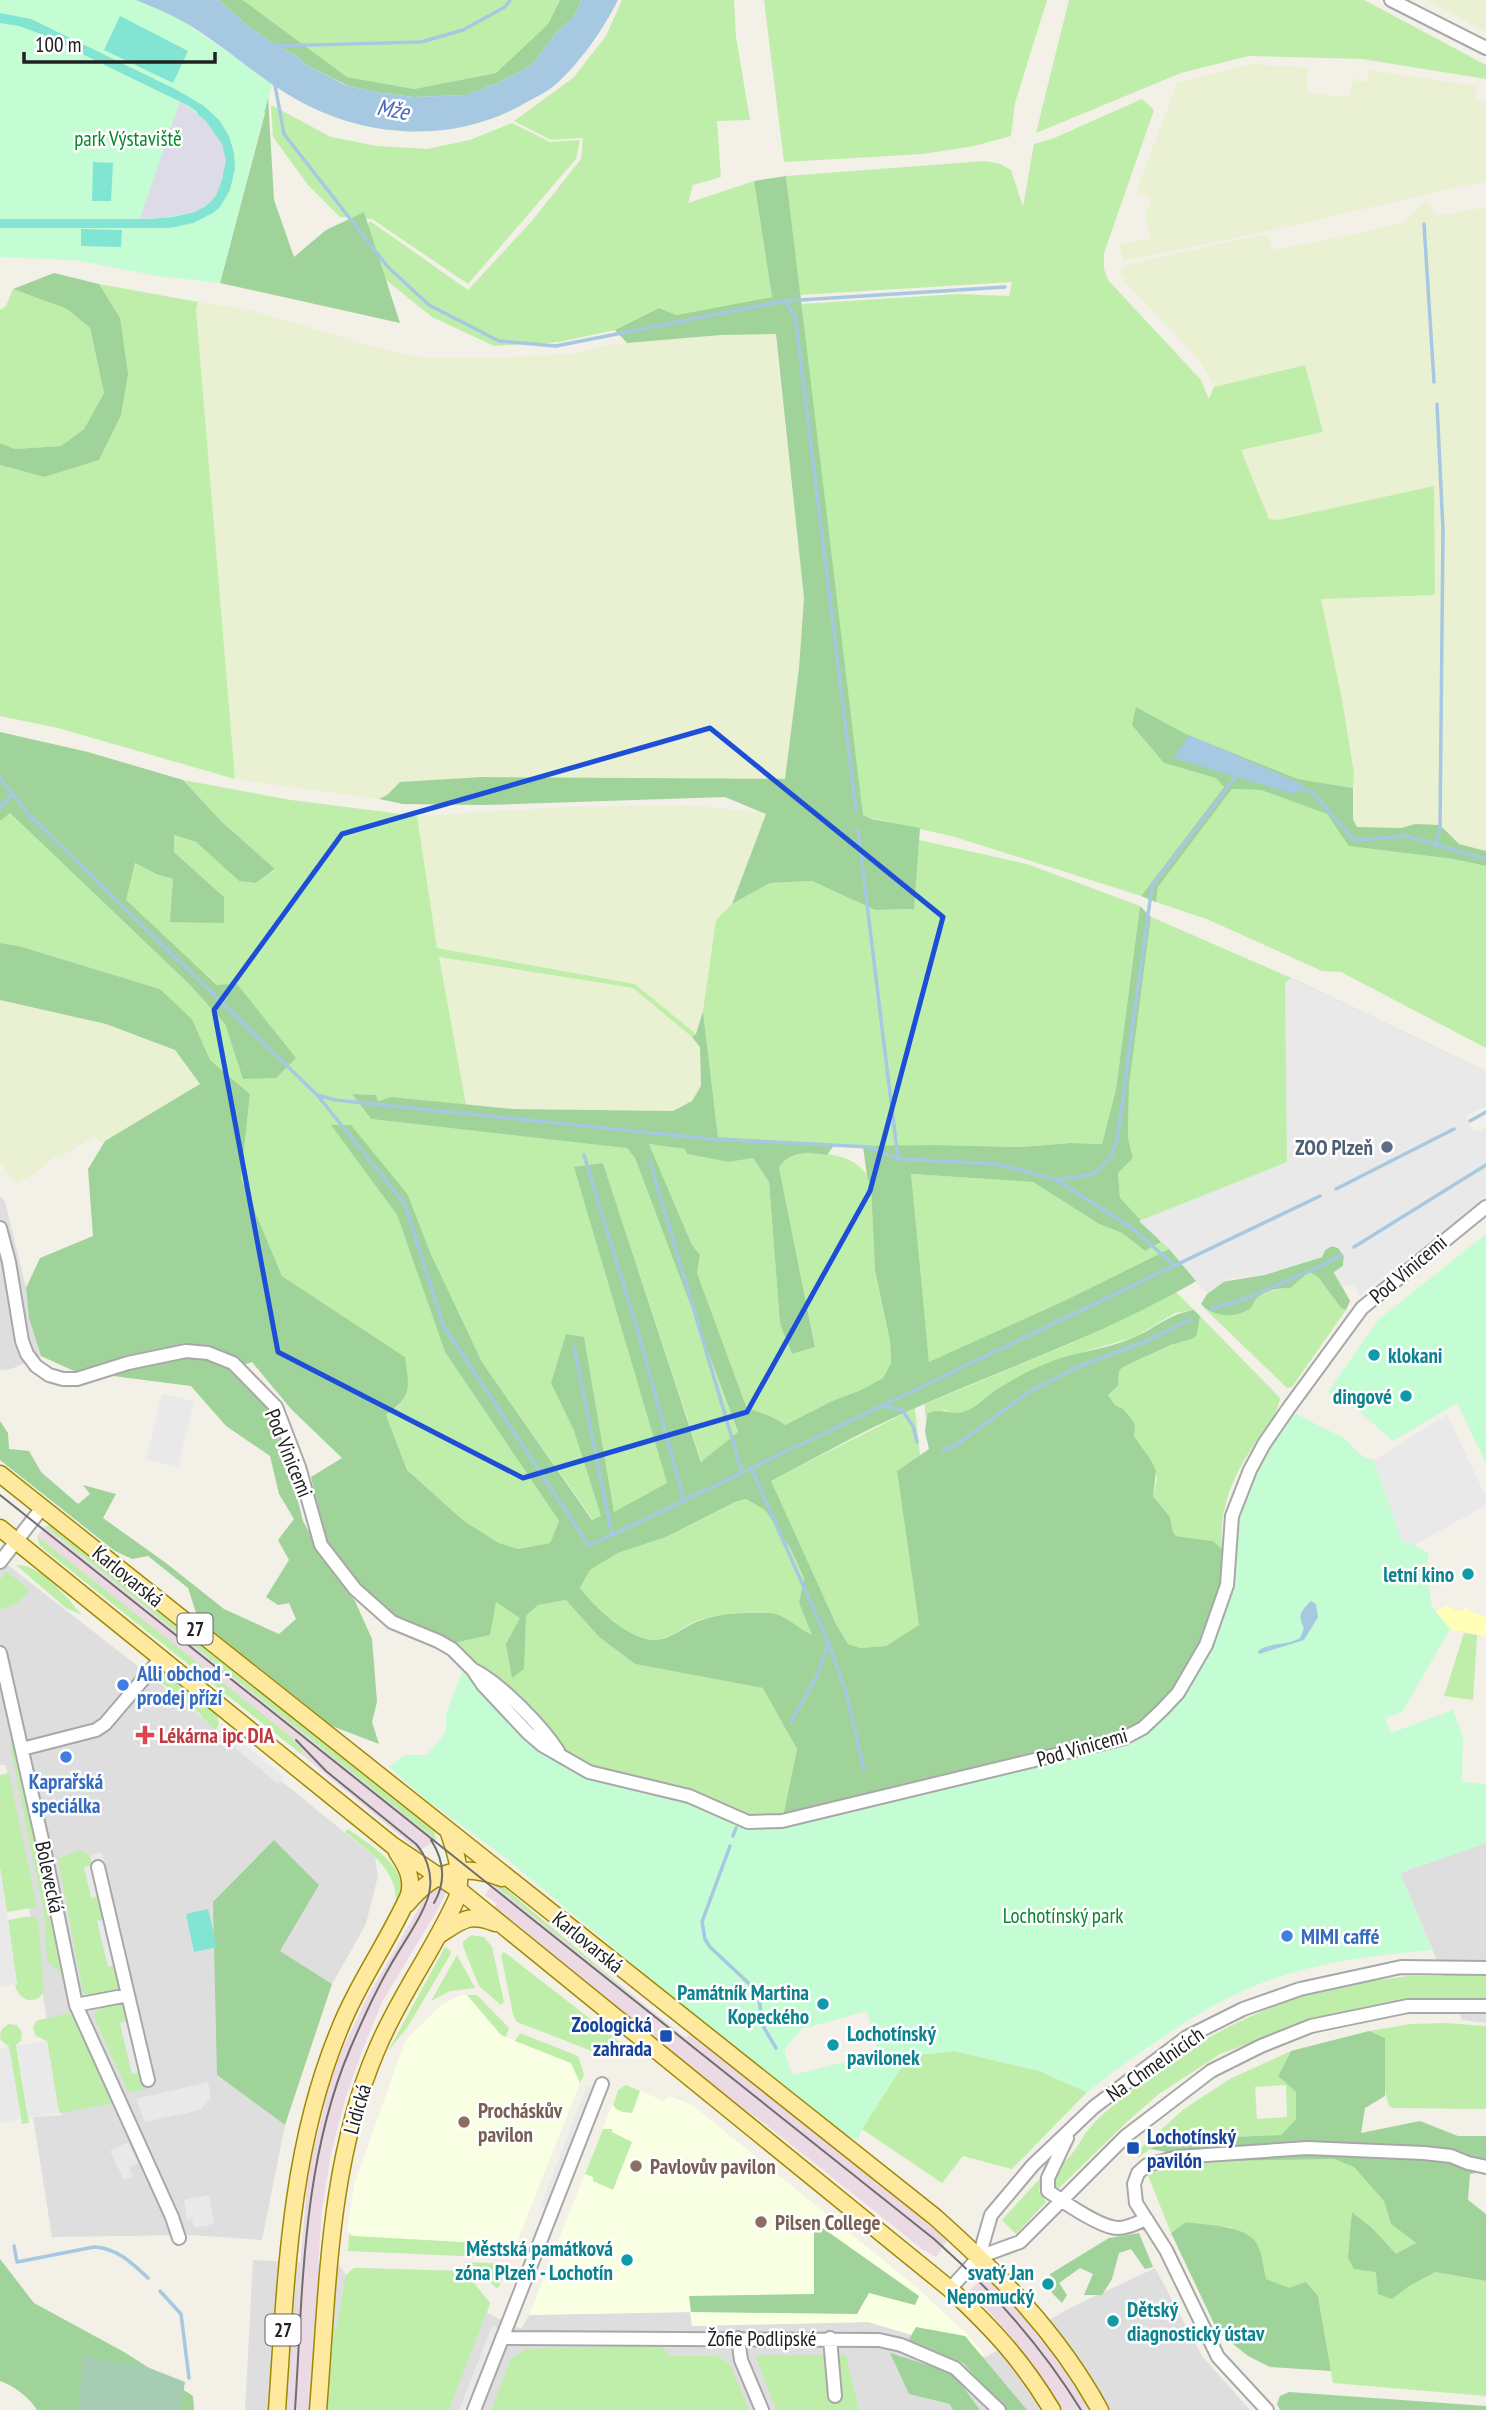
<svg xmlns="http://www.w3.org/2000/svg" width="1486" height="2410" viewBox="0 0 1486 2410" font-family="'PT Sans Narrow',sans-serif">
<rect width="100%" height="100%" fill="#f2f0e7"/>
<path fill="#dfdede" d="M0 1196 5 1202 26 1288 29 1318 41 1356 11 1369 0 1370Z
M0 1559 180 1699 375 1857 378 1876 366 1924 332 1984 280 1952 274 1840 217 2075 285 2125 262 2240 191 2235 52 2237 33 2117 62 2115 6 1765H0Z
M1486 1843V2023L1462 2020 1400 1873Z
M253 2260 339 2265 346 2275 354 2268 464 2271 490 2303 487 2313 521 2329 529 2315 691 2312 692 2326 868 2322 986 2357 1070 2308 1155 2268 1202 2356 1250 2410H245Z"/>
<path fill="#ebd9e4" d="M45 1526 436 1840 419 1851 301 1754 303 1751 37 1536Z
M434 1882 446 1892 438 1909 382 2002 362 2051 346 2096 331 2153 322 2210 308 2410H288L307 2184 313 2153 328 2090 341 2052 368 1996 420 1906 425 1893Z
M493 1884 686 2038 691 2033 948 2239 936 2257 922 2249 760 2120 727 2097 493 1909 497 1904 485 1895Z
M984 2276 1025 2319 1050 2349 1088 2410H1065L1022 2349 970 2290Z"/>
<path fill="#f9ffe3" d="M460 1995H467L501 2035 571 2063 580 2083 516 2245 354 2236 347 2230 354 2185 405 2041 441 2005Z
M626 2085 664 2101 669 2096 691 2104 915 2286 970 2337 986 2357 868 2322 692 2326 690 2312 529 2315 618 2090Z"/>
<path fill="#e9f1d2" d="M1428 0H1486V32Z
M1250 64 1307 68V93L1350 97 1353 76 1357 82 1367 81 1369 70 1475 86 1477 101 1486 103V181L1258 233 1123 261 1119 245 1150 238 1145 215 1152 197 1136 192 1177 83Z
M1426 200 1437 216 1486 207V851L1459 844 1415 824 1401 828 1357 827 1353 819 1354 773 1342 699 1321 599 1434 486 1278 520 1269 519 1241 450 1291 440 1305 365 1214 387 1201 362 1127 284 1119 270 1132 264 1259 235 1268 237 1273 250 1341 237 1404 222Z
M198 302 250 310 393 352 421 357 491 358 570 354 608 345 721 335 775 333 804 598 799 668 785 779 482 777 401 782 387 795 379 799 235 779 196 310Z
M686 805 766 813 732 904 716 920 703 1011 696 1034 635 984 437 948 417 816 563 807Z
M438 957 633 988 692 1037 700 1047 701 1086 692 1101 673 1111 513 1109 466 1105Z
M0 1000 106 1024 175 1050 201 1085 105 1141 100 1142 96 1136 58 1158 56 1156 31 1176 15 1183 0 1161Z"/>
<path fill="#bfeeab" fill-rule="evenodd" d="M243 0H560L548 24 496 73 414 89 347 77Z
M622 0H734L736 37 750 120 717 121 721 177 693 185 688 203 754 181 772 297 676 315 659 308 615 330 559 342 494 346 432 317 350 251 370 221 468 290 531 222 581 159 583 138 551 140 514 121 573 78 606 36Z
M764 0H1047L1015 103 1011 136 974 146 923 154 784 162Z
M1069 0H1364L1486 65V79L1362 59 1249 56 1181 73 1036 133Z
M1142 99 1154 110 1104 253V269L1108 280 1201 380 1209 399 1214 387 1305 365 1323 432 1241 450 1269 519 1278 520 1434 486 1435 595 1321 599 1342 699 1354 773 1353 788 1298 779 1186 734 1136 707 1164 763 1217 778 1224 787 1141 896 955 837 863 816 801 304 958 294 1009 296 1012 282 800 295 786 176 985 161 1000 164 1011 170 1023 207 1034 144 1052 139Z
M271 105 331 137 377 146 427 149 470 140 512 123 550 142 580 140 576 159 468 284 372 219 340 217 308 185 273 137Z
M99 284 198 302 196 310 235 779 58 728 0 716V465L44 477 99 459 120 319Z
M13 289 67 309 90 328 104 393 84 429 61 446 15 449 0 443V310L6 306Z
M183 780 291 800 417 816 437 948 635 984 696 1034 692 1037 633 988 439 957 466 1105 391 1097 378 1101 376 1095 352 1094 371 1119 627 1147 635 1158 738 1433 702 1463 603 1163 575 1168 667 1483 614 1513 584 1338 551 1383 574 1431 601 1516 593 1520 482 1362 430 1252 408 1195 332 1125 397 1215 445 1352 559 1521 550 1543 518 1549 499 1543 464 1521 407 1470 386 1415 398 1406 405 1357 282 1276 241 1178 250 1094 210 1060 192 1019 160 989 19 946 0 943V821L9 812 190 985 225 1024 243 1078 218 985 125 901 135 863 156 874 173 879 224 923V897L174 852 173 835 196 842 239 881 256 883 275 870 222 822Z
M1232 789 1261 790 1327 814 1350 846 1453 859 1486 866V1048L1341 972 1322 971 1209 920 1156 902 1158 887Z
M919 840 1027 864 1140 906 1116 1089 1102 1144 1071 1143 1021 1147 935 1145 878 1147 718 1137 703 1011 716 920 732 904 770 883 812 881 875 910 913 909Z
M1151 917 1296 980 1486 1071V1106L1169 1249 1066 1300 929 1363 910 1174 1033 1182 1099 1224 1122 1233 1145 1251 1161 1242 1120 1199 1118 1173 1133 1158 1128 1138 1129 1086Z
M649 1144 686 1149 687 1154 729 1162 753 1158 769 1182 780 1324 792 1354 815 1346 779 1167 784 1159C810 1148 865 1151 871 1187L875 1270 890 1341 891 1363 883 1378 861 1390 832 1401 785 1425C773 1415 759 1414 746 1406L697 1273 700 1255 692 1245Z
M1309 1272 1318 1277 1341 1308 1346 1310 1292 1387 1287 1388 1203 1307C1217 1314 1237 1320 1250 1308 1254 1304 1255 1298 1261 1295 1270 1290 1285 1289 1292 1285 1298 1281 1302 1275 1309 1272Z
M1176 1292 1194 1310 1175 1313 1135 1337 1049 1362 1033 1369 999 1389 966 1412 954 1414 945 1410 927 1414 925 1417V1404L1072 1343Z
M1200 1316 1280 1398C1278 1413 1267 1425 1259 1437 1235 1473 1219 1503 1222 1549L1213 1541 1176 1536 1173 1532 1170 1517 1153 1496 1157 1478 1151 1460 1134 1436 1131 1418 1123 1409 1115 1405 1108 1395 1118 1386 1119 1371 1123 1367 1197 1334Z
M915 1408 920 1455 897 1471 919 1625 886 1646 860 1648 848 1644 836 1624 770 1481Z
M746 1499 765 1510 790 1548 804 1578 799 1603 813 1636C802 1630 781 1614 770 1613 750 1611 712 1614 694 1622 681 1628 670 1639 654 1640 629 1640 595 1606 580 1588L590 1570 618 1553 666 1537 735 1502Z
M45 1526H54L434 1829 436 1840Z
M37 1536 290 1736 303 1751 301 1754 40 1546Z
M16 1565C43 1565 65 1596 82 1615L66 1608Z
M6 1571 30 1590 17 1603 0 1610V1580Z
M566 1600 599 1637 635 1664 764 1688 797 1749 782 1821 748 1822 589 1772 552 1748 473 1670 454 1643 490 1635 495 1601 526 1616 538 1605Z
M1464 1633 1477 1635 1473 1700 1444 1696Z
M159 1672 163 1673 217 1715 219 1724 215 1731 200 1714 152 1675Z
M15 1744 61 1973 47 1961 44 1913 10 1745Z
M9 1773 37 1907 7 1912 0 1868V1775Z
M348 1829C369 1844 416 1871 396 1901 397 1869 367 1850 345 1832Z
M79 1850 90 1855 92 1865 84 1867 92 1898 100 1896 105 1919 97 1921 108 1967 115 1965C117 1971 120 1977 119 1983 116 1996 94 1998 83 1993L58 1859Z
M495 1883 501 1885 643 2004 493 1884Z
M25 1917H35L38 1919 44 1990C38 2007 18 2001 15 1985L17 1984 8 1920Z
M471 1935 484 1937 492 1947 504 2002 501 2005 479 1986 463 1946V1942Z
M445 1947 451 1951 450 1955 407 2028 388 2051Z
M504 1952 620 2042 592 2051 517 2022 513 2014 501 1955Z
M457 1955 475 1988 450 1991 431 2001Z
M1408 1976H1486V2000L1393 2001 1308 2022 1220 2054 1159 2094 1130 2119 1057 2190C1046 2174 1066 2163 1074 2151 1080 2144 1083 2135 1089 2129 1101 2114 1118 2102 1132 2090 1187 2046 1247 2013 1314 1992 1344 1983 1377 1981 1408 1976Z
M467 1995H477L509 2028 506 2037 501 2035Z
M110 2003H119L126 2008 130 2021 120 2023 132 2073 142 2071 148 2089 128 2092 93 2015 102 2006Z
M68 2013 74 2017 116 2103 59 2113 47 2041 36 2036 33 2028 36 2021Z
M1446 2023 1486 2026V2109L1392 2108 1389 2106 1369 2031 1411 2024Z
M8 2024 17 2025 22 2032 21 2041 16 2045 29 2123 22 2124 9 2047 0 2039 1 2030Z
M520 2033 578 2056 584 2075 580 2083 571 2063 515 2041Z
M955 2051 1039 2071 1087 2092 1012 2169 963 2156 942 2183 862 2129 903 2064 918 2055Z
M1291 2051 1278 2076 1296 2092V2119L1281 2135 1230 2137 1183 2132 1150 2149 1139 2157 1133 2155 1184 2109 1230 2079ZM1286 2085 1287 2117 1257 2119 1255 2087Z
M626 2085 640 2091 632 2113C627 2112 617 2113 613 2105L618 2090Z
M603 2129H612V2132L632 2142 613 2190 593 2181V2177L585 2174Z
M1272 2159H1334L1355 2167 1384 2201 1391 2224 1416 2243 1435 2272 1486 2281V2396L1333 2383 1318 2296 1250 2291 1231 2227 1206 2226 1187 2222 1171 2233 1147 2173 1218 2161Z
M1043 2175 1039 2191 1046 2202 1016 2234 1002 2220Z
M349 2235 354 2236 516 2245 512 2256 508 2258 348 2251Z
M466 2262 508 2264 498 2289Z
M354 2268 464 2271 490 2303 449 2410H326L330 2336 337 2324 346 2275Z
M661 2345 670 2356H717L730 2364 749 2410H491L511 2359 525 2349Z
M755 2355H846L859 2410H776Z"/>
<path fill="#a0d39a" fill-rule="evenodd" d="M136 0 267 79 274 200 294 257 326 230 364 212 400 323 220 283 265 113Z
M218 0H243L347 77 414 89 496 73 548 24 560 0H582L574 17 557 32 532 65 500 82 466 95 414 97 374 92 346 85 305 64 298 57 272 43 248 26Z
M786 176 863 815 872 819 920 828 914 909 875 910 812 881 770 883 732 904 766 814 725 797 484 805 403 804 379 799 387 795 400 782 482 777 785 779 799 668 804 598 776 334 721 335 627 343 615 330 659 308 676 315 772 297 754 181Z
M54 273 99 284 120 318 128 374 121 415 99 460 44 477 0 465V443L15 449 61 446 84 429 104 393 90 328 67 309 13 289Z
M1136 707 1186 734 1298 779 1353 788V819L1357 827 1401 828 1415 824 1440 825 1459 844 1486 851V866L1453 859 1349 846 1327 814 1261 790 1232 789 1158 887 1156 902 1141 896 1224 787 1216 778 1164 763 1132 725Z
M0 732 88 752 183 780 222 822 275 869 256 883 239 881 196 842 174 835V852L224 897V923L170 922 173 879 156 874 135 863 126 900 217 985 237 984 296 1058 276 1078 243 1079 225 1024 190 985 10 813 0 821Z
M1140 906 1151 917 1129 1086 1128 1138 1133 1158 1118 1173 1120 1198 1161 1242 1145 1251 1122 1233 1099 1224 1033 1182 911 1174 929 1362 1066 1300 1169 1249 1233 1258C1132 1326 1015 1363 904 1413 859 1433 815 1458 771 1481L836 1624 848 1644 860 1648 886 1646 919 1625 897 1471 929 1449 925 1432 927 1414C944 1406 952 1418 968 1410 979 1405 988 1395 999 1388 1014 1379 1031 1369 1047 1363 1075 1351 1107 1350 1135 1337 1157 1327 1169 1314 1194 1310L1200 1316 1197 1334 1194 1338 1171 1345 1123 1367 1119 1371 1118 1386 1108 1395 1115 1405 1123 1409 1131 1418 1135 1425 1134 1436 1151 1460 1156 1471 1153 1496 1170 1517 1173 1532 1176 1536 1213 1541 1222 1549 1223 1577 1211 1616 1205 1624 1204 1638 1178 1693 1143 1728 782 1821 797 1749 763 1688 635 1664 599 1637 566 1600 538 1605 526 1616 524 1669 512 1678 506 1644 520 1618 496 1602 490 1635 454 1643 395 1617 362 1587 324 1536 311 1477 342 1458 291 1409 252 1362 229 1370 266 1403 287 1457 303 1521 328 1566 355 1601 372 1639 377 1702 372 1722 379 1744 332 1726 198 1619 188 1588 148 1556 132 1559 115 1551 0 1460V1421L8 1433 9 1449 29 1451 41 1472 78 1504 90 1494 83 1485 116 1494 103 1518 166 1563 224 1609 279 1634 296 1619 289 1603 278 1605 266 1597 289 1560 278 1540 294 1519 279 1494 270 1456 226 1426 191 1386 74 1371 41 1356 29 1318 26 1288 40 1258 93 1236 88 1169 105 1141 200 1084 175 1050 106 1024 0 1000V943L19 946 160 989 192 1019 210 1060 250 1094 241 1178 282 1276 405 1357C409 1387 413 1395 386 1415L407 1470 464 1521 499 1543 518 1549 550 1543 559 1521 445 1352 397 1215 331 1125H351L408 1195 430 1252 482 1362 592 1520 601 1516 574 1431 551 1383 566 1334 584 1337 614 1512 667 1483 574 1167 603 1163 701 1462 738 1432 635 1158 627 1148 371 1119 352 1094 376 1095 378 1101 391 1097 513 1109 673 1111 692 1101 701 1086 700 1047 692 1037 696 1034 703 1011 718 1137 835 1144 827 1155C809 1152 789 1151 779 1167L815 1347 792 1354 780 1324 769 1182 753 1158 729 1162 687 1154 685 1149 649 1144 692 1245 700 1255 697 1273 746 1406C759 1414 773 1415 785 1425L832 1401 861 1390 883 1378 891 1363 890 1341 875 1270 871 1187 867 1176 863 1146 935 1145 1021 1147 1071 1143 1102 1144 1116 1089ZM746 1499 765 1510 790 1548 804 1578 799 1603 812 1635C799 1629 783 1613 769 1613 746 1612 715 1613 694 1623 681 1629 669 1640 654 1640 629 1640 595 1607 580 1588L590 1570 618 1553 666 1537 735 1502Z
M1332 1246 1338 1248 1344 1256 1343 1266 1334 1272 1350 1301 1346 1310 1341 1308 1318 1277 1309 1272 1290 1288C1279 1288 1267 1290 1258 1297 1254 1301 1253 1307 1248 1310 1234 1319 1211 1316 1201 1304L1207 1294 1222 1282 1264 1275 1322 1257 1325 1250Z
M274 1840 319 1885 280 1951 332 1984 285 2125 217 2075 213 1902Z
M1369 2031 1385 2038V2096L1365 2108 1361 2133 1420 2121 1458 2136H1486V2171L1470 2174 1468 2200 1486 2214V2281L1435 2272 1409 2286 1392 2299 1378 2294 1376 2272 1354 2269 1348 2258 1352 2212 1373 2229 1396 2254 1416 2243 1391 2224 1384 2201 1354 2167 1334 2159 1218 2161 1150 2149 1183 2132 1230 2137 1281 2135 1296 2119V2092L1278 2076 1291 2051Z
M814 2222 919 2296 915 2305 869 2293 857 2314 691 2312 689 2296 814 2294Z
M1186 2222C1207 2226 1248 2224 1258 2246 1263 2255 1263 2269 1266 2279L1289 2288 1306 2282 1318 2296 1331 2371 1270 2367 1248 2356 1218 2332 1171 2233Z
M1139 2233 1153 2267 1145 2269 1131 2249 1119 2253 1112 2279 1102 2295H1084L1093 2274 1080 2268 1059 2283 1067 2295 1062 2303 1052 2293 1050 2274 1109 2238Z
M0 2259 34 2303 124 2352 193 2396 194 2410H37C30 2398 13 2385 0 2381Z
M916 2327 965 2336 1027 2410H1007L963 2363 908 2341Z
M890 2353 953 2373 980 2410H953L950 2404 909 2394Z
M1289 2392 1486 2406V2410H1280L1277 2404 1280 2396Z"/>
<path fill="#ffffb8" d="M1448 1605 1450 1608 1452 1607 1455 1611 1458 1609 1461 1612 1466 1607 1474 1613 1486 1617V1636L1450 1629 1435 1611Z"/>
<path fill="#a7ccb4" d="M82 2356 147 2367 185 2382 180 2410H79Z"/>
<path fill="#c4fcd4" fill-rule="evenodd" d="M0 0H136L181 20 272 83 220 283 158 276 75 260 0 257Z
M1486 1234V1464L1457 1403 1393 1441 1359 1411 1328 1392 1379 1319Z
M1288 1409C1305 1419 1321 1427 1338 1435 1354 1443 1354 1456 1374 1460L1402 1541 1414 1545 1428 1553 1427 1576 1432 1607 1450 1629 1402 1712 1385 1718 1391 1733 1453 1710 1463 1737 1462 1782 1486 1784V1843L1400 1873 1432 1950C1375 1955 1318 1962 1264 1982 1199 2007 1143 2050 1087 2092L1039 2071 955 2051 918 2055 903 2065 862 2129 858 2140 842 2134 673 1998 506 1858 425 1799 389 1767 405 1755H427L446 1732V1714L466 1662 552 1748 589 1772 689 1796 748 1822 782 1820 1124 1738 1177 1693 1227 1585 1232 1516ZM867 2011 877 2047 866 2057 792 2075 784 2050 801 2029Z"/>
<path fill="#82e4d2" d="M0 13 31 19 177 90 204 106 219 120 229 136 234 153 235 168 230 190 220 207 213 213 193 223 170 228H0V219H149L173 217 194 212 206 206 216 195 223 176 197 112 189 106 41 34 19 26 0 23Z
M120 16 188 51 173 83 104 50Z
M93 162 113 163 111 201H92Z
M81 229 122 230 121 247 81 246Z
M208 1909 217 1947 194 1952 186 1914Z"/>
<path fill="#e9e9e9" d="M1291 978 1486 1071V1106L1465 1116 1474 1132 1486 1128V1199L1359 1296 1356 1287 1350 1285 1342 1287 1334 1273 1343 1266 1344 1256 1338 1248 1332 1246 1325 1249 1322 1257 1264 1275 1228 1279 1207 1294 1169 1249 1139 1221 1287 1162 1285 983Z
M162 1394 194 1401 178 1467 146 1459Z
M1447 1415 1486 1497V1505L1414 1545 1402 1541 1374 1460Z
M221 1724 284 1777 278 1784 215 1731Z
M102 1852 129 1962 108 1967 97 1921 105 1919 99 1896 91 1898 84 1867 92 1865 90 1855Z
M0 1868 17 1984 0 1987Z
M141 2018 154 2069 132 2074 120 2023Z
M47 2041 59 2113 29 2118 17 2046Z
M9 2047 21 2119 0 2123V2049Z
M208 2082 211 2098 200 2110 145 2122 136 2099Z
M587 2086 596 2089 549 2210 540 2207Z
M128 2142 138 2163 129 2167 133 2176 124 2180 110 2151Z
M209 2195 214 2224 194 2228 192 2219 187 2220 184 2200Z
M492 2326 500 2329 468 2410H459Z"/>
<path fill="#dedbe8" d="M180 101 205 120 222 144 226 161 220 186 212 201 195 212 161 218 140 219Z"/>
<path fill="#a6c8e1" d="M136 0H218L248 26 272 43 298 57 305 64 345 85 374 92 414 97 466 95 500 82 532 65 557 32 574 17 582 0H618C603 30 580 63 555 85 547 92 536 97 527 102 455 145 365 139 294 98 255 76 218 40 180 20 166 12 150 6 136 0Z
M1189 735 1304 785 1294 794 1174 758Z
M1311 1601 1316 1604 1318 1617 1304 1640 1259 1654 1258 1651C1269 1642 1287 1646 1300 1638L1304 1628C1297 1615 1301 1611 1311 1601Z"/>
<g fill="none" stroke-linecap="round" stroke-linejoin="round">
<path stroke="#a6c8e1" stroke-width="3.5" d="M275 46 421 42 463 30 505 7 510 0
M274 80 284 134 387 266 429 305 499 341 556 346 784 301 1005 287
M1424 224 1434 382
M785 302 795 315 856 811
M0 778 29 815 317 1095 335 1100 711 1139 870 1147 898 1159 997 1164 1057 1180 1093 1174 1110 1159 1117 1140 1152 886 1238 774
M1297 787 1313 793 1354 840 1406 836 1486 859
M0 807 12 794
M858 830 898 1159
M1436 844 1440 828 1443 530 1437 404
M318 1096 405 1204 443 1325 589 1546 1320 1196
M1470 1121 1486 1112
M584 1155 641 1342 684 1501
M650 1162 742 1472
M1058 1181 1132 1228 1175 1266
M1336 1189 1454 1129
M1354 1247 1486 1165
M1211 1309 1247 1298 1321 1266 1341 1255
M574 1347 612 1535
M885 1406 902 1410 913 1426 917 1442
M943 1451 956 1445 1029 1392 1075 1368 1149 1340 1191 1319
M751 1468 829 1644 846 1692 864 1770
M791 1722 817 1676 828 1645
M733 1836 736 1828
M730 1846 702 1922 705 1939 710 1947 758 1992 763 2026 776 2048
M14 2246 17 2262 94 2247C117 2248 132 2263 148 2278
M160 2291 181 2314 189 2378"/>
<g stroke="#a8a8a8" stroke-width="16">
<path id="minor" d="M1391 0 1486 48
M0 1228 9 1262 22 1341 27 1354 36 1366 49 1375 63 1379H77L128 1363 186 1351 208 1353 233 1363 276 1407 299 1467 321 1545 355 1589 392 1622 438 1641 452 1649 473 1670 483 1685 528 1733 542 1745 589 1772 689 1796 748 1822 782 1821 1105 1743 1124 1738 1143 1728 1162 1710 1178 1693 1206 1645 1227 1585 1232 1516 1250 1470 1264 1444 1288 1409 1362 1308 1486 1207
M0 1562 42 1508
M0 1653 45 1853 76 2005 172 2217 179 2238
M474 1670C501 1684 541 1725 558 1751
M22 1749 96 1730 105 1724 162 1657
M98 1867 128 1995
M76 2005 128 1995 148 2080
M1067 2138 1048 2178V2191C1062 2201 1101 2228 1118 2228 1128 2228 1137 2223 1146 2219
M979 2257 1020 2242 1126 2136 1211 2071 1261 2046 1311 2026 1408 2006H1486
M950 2289 979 2257 991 2215 1033 2165 1094 2107 1187 2037 1243 2009 1300 1989 1401 1967 1486 1968
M502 2338 879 2340 901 2345 955 2368 999 2410
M738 2338 741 2360 762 2410
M830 2338 835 2396
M474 2410 602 2084
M1267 2410 1218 2357 1166 2250 1136 2203 1134 2184 1138 2173 1147 2165 1178 2157 1307 2148 1424 2153 1451 2156 1468 2163 1486 2167"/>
</g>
<g stroke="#9e8900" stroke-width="19">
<path id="major" d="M0 1474 935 2217C1001 2276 1057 2332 1100 2410
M0 1528 392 1845 459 1890 507 1929 950 2289C992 2328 1022 2360 1052 2410
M407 1904C435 1870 461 1863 502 1878
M439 1935C461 1921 469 1912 495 1923
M277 2410C286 2282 289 2153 338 2033 357 1984 388 1942 409 1895 413 1878 407 1867 397 1852
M318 2410C328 2289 328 2162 377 2049 399 1996 434 1950 457 1898 463 1874 456 1853 448 1830"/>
</g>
<use href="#minor" stroke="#fff" stroke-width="12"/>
<use href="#major" stroke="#ffe99f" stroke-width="16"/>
<path stroke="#6f6f6f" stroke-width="2" d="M0 1495 934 2239C992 2290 1041 2345 1081 2410
M431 1840C444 1860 446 1882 434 1903
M295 2410C303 2289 302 2162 350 2049 362 2021 374 1994 389 1968 400 1947 428 1910 430 1888 432 1873 426 1855 416 1844L326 1771 296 1740"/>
</g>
<path fill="none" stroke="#1d4ed8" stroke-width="5" stroke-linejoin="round" d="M710 728 943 917 870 1191 747 1412 523 1478 278 1352 214 1010 342 834Z"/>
<circle fill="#5c6f8a" stroke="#fff" stroke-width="2.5" cx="1387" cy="1147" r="7"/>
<g fill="#0f9aa8" stroke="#fff" stroke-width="2.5">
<circle cx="1374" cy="1355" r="7"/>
<circle cx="1406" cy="1396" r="7"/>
<circle cx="1468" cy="1574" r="7"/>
<circle cx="823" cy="2004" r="7"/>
<circle cx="833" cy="2045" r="7"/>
<circle cx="627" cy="2260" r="7"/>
<circle cx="1048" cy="2284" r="7"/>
<circle cx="1113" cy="2321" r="7"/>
</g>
<g fill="#3f7fe0" stroke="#fff" stroke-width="2.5">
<circle cx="123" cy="1685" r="7"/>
<circle cx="66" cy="1757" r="7"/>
<circle cx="1287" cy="1936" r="7"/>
</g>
<path fill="#e0444e" stroke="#fff" stroke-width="2.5" d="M141.5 1724.5h7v7h7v7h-7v7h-7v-7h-7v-7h7z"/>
<g fill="#1a4fb4" stroke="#fff" stroke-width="2.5">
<rect x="659" y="2029" width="14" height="14" rx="3.5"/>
<rect x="1126" y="2141" width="14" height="14" rx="3.5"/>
</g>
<g fill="#8d6e63" stroke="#fff" stroke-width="2.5">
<circle cx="464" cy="2122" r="7"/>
<circle cx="636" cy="2166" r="7"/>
<circle cx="761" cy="2222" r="7"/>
</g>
<g text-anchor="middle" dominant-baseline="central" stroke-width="5" stroke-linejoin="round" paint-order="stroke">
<g fill="#fff" stroke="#646464" stroke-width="2">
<rect x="177.5" y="1613.5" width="35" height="31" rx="5"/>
<rect x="265.5" y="2314.5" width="35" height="31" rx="5"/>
</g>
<g font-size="19" font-weight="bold" fill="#212121">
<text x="195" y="1629">27</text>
<text x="283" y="2330">27</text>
</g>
<g font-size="21" fill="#06882b" stroke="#fff">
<text x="128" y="138">park Výstaviště</text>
<text x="1063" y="1915">Lochotínský park</text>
</g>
<g font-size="21" font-weight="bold" fill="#4e5e75" stroke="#fff" text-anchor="end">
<text x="1373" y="1147">ZOO Plzeň</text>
</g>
<g font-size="21" fill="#212121" stroke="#fff">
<text transform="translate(1408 1269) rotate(-40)">Pod Vinicemi</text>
<text transform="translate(289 1453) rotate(68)">Pod Vinicemi</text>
<text transform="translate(128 1576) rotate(39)">Karlovarská</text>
<text transform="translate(1082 1747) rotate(-16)">Pod Vinicemi</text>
<text transform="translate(50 1877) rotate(78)">Bolevecká</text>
<text transform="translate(588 1942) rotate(39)">Karlovarská</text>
<text transform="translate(1155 2064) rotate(-35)">Na Chmelnicích</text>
<text transform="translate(357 2109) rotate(-74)">Lidická</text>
<text x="762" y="2338">Žofie Podlipské</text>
</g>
<g font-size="21" font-weight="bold" fill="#0d838f" stroke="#fff" text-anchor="end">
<text x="1388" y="1355" text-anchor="start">klokani</text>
<text x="1392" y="1396">dingové</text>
<text x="1454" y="1574">letní kino</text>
<text x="809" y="1992">Památník Martina<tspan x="809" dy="24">Kopeckého</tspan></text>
<text x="847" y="2033" text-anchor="start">Lochotínský<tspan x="847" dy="24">pavilonek</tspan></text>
<text x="613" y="2248">Městská památková<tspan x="613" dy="24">zóna Plzeň - Lochotín</tspan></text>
<text x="1034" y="2272">svatý Jan<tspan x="1034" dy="24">Nepomucký</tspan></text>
<text x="1127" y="2309" text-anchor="start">Dětský<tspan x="1127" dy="24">diagnostický ústav</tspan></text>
</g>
<g font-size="21" font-weight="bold" fill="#366cbe" stroke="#fff" text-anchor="start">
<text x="137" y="1673">Alli obchod -<tspan x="137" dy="24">prodej přízí</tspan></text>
<text x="66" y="1781" text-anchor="middle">Kaprařská<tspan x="66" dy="24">speciálka</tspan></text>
<text x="1301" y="1936">MIMI caffé</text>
</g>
<g font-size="21" font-weight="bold" fill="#be3a42" stroke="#fff" text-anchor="start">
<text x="159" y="1735">Lékárna ipc DIA</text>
</g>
<g font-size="21" font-weight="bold" fill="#164399" stroke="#fff" text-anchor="end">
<text x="652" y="2024">Zoologická<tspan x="652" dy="24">zahrada</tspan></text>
<text x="1147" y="2136" text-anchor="start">Lochotínský<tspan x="1147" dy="24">pavilón</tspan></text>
</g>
<g font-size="21" font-weight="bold" fill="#785e54" stroke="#fff" text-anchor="start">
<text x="478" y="2110">Procháskův<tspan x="478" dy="24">pavilon</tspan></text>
<text x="650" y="2166">Pavlovův pavilon</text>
<text x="775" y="2222">Pilsen College</text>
</g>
<g font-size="23" font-style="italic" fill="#4769b7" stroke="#fff">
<text transform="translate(393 109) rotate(10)">Mže</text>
</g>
</g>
<path d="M24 52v10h191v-10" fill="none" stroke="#212121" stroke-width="3.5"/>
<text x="35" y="52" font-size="21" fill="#212121" stroke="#ffffff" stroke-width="5" paint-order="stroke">100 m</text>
</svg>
